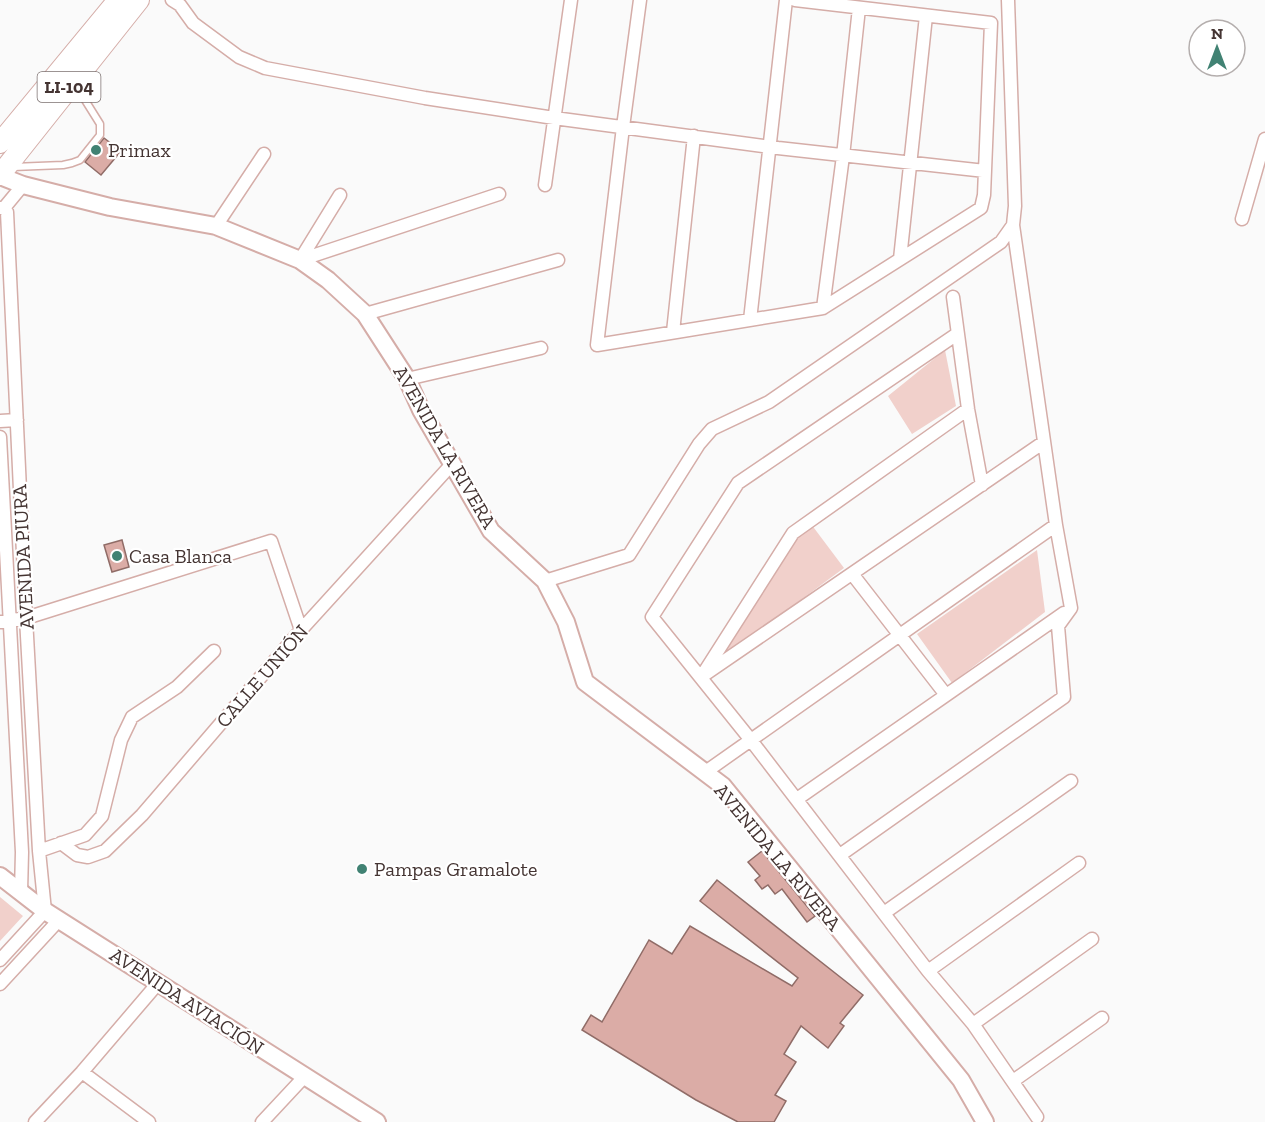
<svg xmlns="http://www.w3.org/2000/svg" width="1265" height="1122" viewBox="0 0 1265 1122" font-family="'Zilla Slab',serif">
<rect width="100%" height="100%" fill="#fafafa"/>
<path fill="#f1d0cb" d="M945 350 956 406 912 434 888 396Z
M811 524 844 568 714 664 796 533Z
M1037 550 1045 612 952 683 917 634Z
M0 897 23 916 0 941Z"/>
<path fill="#dbaca6" stroke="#906c67" stroke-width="1.5" d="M104 138 121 151 101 175 85 162Z
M122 540 129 567 112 572 104 545Z
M762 851 815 916 807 922 782 889 775 894 768 885 762 889 755 880 760 876 748 862Z
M717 880 863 995 840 1023 844 1026 828 1048 801 1026 784 1054 796 1062 775 1095 786 1101 774 1122H738L696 1100 582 1030 591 1015 602 1022 649 940 672 954 690 926 792 986 798 978 700 901Z"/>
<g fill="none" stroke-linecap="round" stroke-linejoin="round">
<g stroke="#d5ada8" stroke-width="9">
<path id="lane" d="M13 167 63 165 72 163 80 160 100 135V124L75 84"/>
</g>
<g stroke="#d5ada8" stroke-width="15">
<path id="street" d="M172 0 180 5 193 23 239 57 265 68 425 98 554 118 778 148 985 171
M640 0 623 127 597 345 823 308 981 208 984 195 991 23 795 0
M545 185 571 0
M0 208H4L7 212 26 618 39 851 45 911 0 960
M4 208 23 185
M1242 219 1265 139
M216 226 264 154
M900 259 926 16
M300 260 499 194
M300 260 340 195
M953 297 968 409 982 485
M823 308 843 156 859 8
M365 314 558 260
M750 320 786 0
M673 332 694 136
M957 334 738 483 652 617 750 739 928 971 973 1024 1037 1117
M407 379 541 348
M0 421 17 420
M0 437 22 852 21 892
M853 575 946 695
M545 581 629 555 699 444 712 429 769 402 1001 242 1013 225 1015 206 1008 0
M0 622 26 618 271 541 301 630
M705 671 793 533 968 409
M701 677 1044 442
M704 773 1056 525
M797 799 1064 613
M61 843 77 855 88 857 105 851 142 815 301 630 452 464
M39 851 85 835 102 816 121 740 132 717 177 687 214 651
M840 855 1064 697 1058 626 1071 608 1056 525 1013 225
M884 913 1071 781
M928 971 1079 863
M0 984 59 920
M973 1024 1092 939
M82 1072 149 1122
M1013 1081 1102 1018
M35 1122 82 1072 159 982
M262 1122 305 1076"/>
</g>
<g stroke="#d5ada8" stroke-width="20">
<path id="secondary" d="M0 176 23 185 110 207 216 226 300 260 328 280 365 314 407 379 421 410 491 531 545 581 566 622 585 682 723 786 961 1080 985 1122
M0 876 45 911 377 1122"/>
</g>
<g stroke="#d5ada8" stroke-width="22">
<path id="primary" d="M0 143 118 0
M0 175 139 0"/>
</g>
<use href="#lane" stroke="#fff" stroke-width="6"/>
<use href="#street" stroke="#fff" stroke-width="12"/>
<use href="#secondary" stroke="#fff" stroke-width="16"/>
<use href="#primary" stroke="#fff" stroke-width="20"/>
</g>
<g fill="#418273" stroke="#fff" stroke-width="2">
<circle cx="96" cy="150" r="6"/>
<circle cx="117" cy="556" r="6"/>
<circle cx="362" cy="869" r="6"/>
</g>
<g text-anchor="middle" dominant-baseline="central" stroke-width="4.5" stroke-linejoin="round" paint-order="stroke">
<rect fill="#fff" stroke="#7c7170" stroke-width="1.5" x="37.5" y="72" width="63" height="30" rx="4.5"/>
<g font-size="18" font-weight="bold" fill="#443432">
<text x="69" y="87">LI-104</text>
</g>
<g font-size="20" fill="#443432" stroke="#fff" text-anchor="start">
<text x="108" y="150">Primax</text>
<text x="129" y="556">Casa Blanca</text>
<text x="374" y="869">Pampas Gramalote</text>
</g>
<g font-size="20" fill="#443432" stroke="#fff">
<text transform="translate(445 447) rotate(60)">AVENIDA LA RIVERA</text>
<text transform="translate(23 557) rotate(-93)">AVENIDA PIURA</text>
<text transform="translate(262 676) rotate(-49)">CALLE UNIÓN</text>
<text transform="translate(778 857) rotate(50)">AVENIDA LA RIVERA</text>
<text transform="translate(187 1001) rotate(33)">AVENIDA AVIACIÓN</text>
</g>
</g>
<g transform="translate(1217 48)"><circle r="28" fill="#ffffff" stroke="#b4aead" stroke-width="1.5"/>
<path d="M0-4.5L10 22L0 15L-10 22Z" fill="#418273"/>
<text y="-9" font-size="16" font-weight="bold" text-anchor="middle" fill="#443432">N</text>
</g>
</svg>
